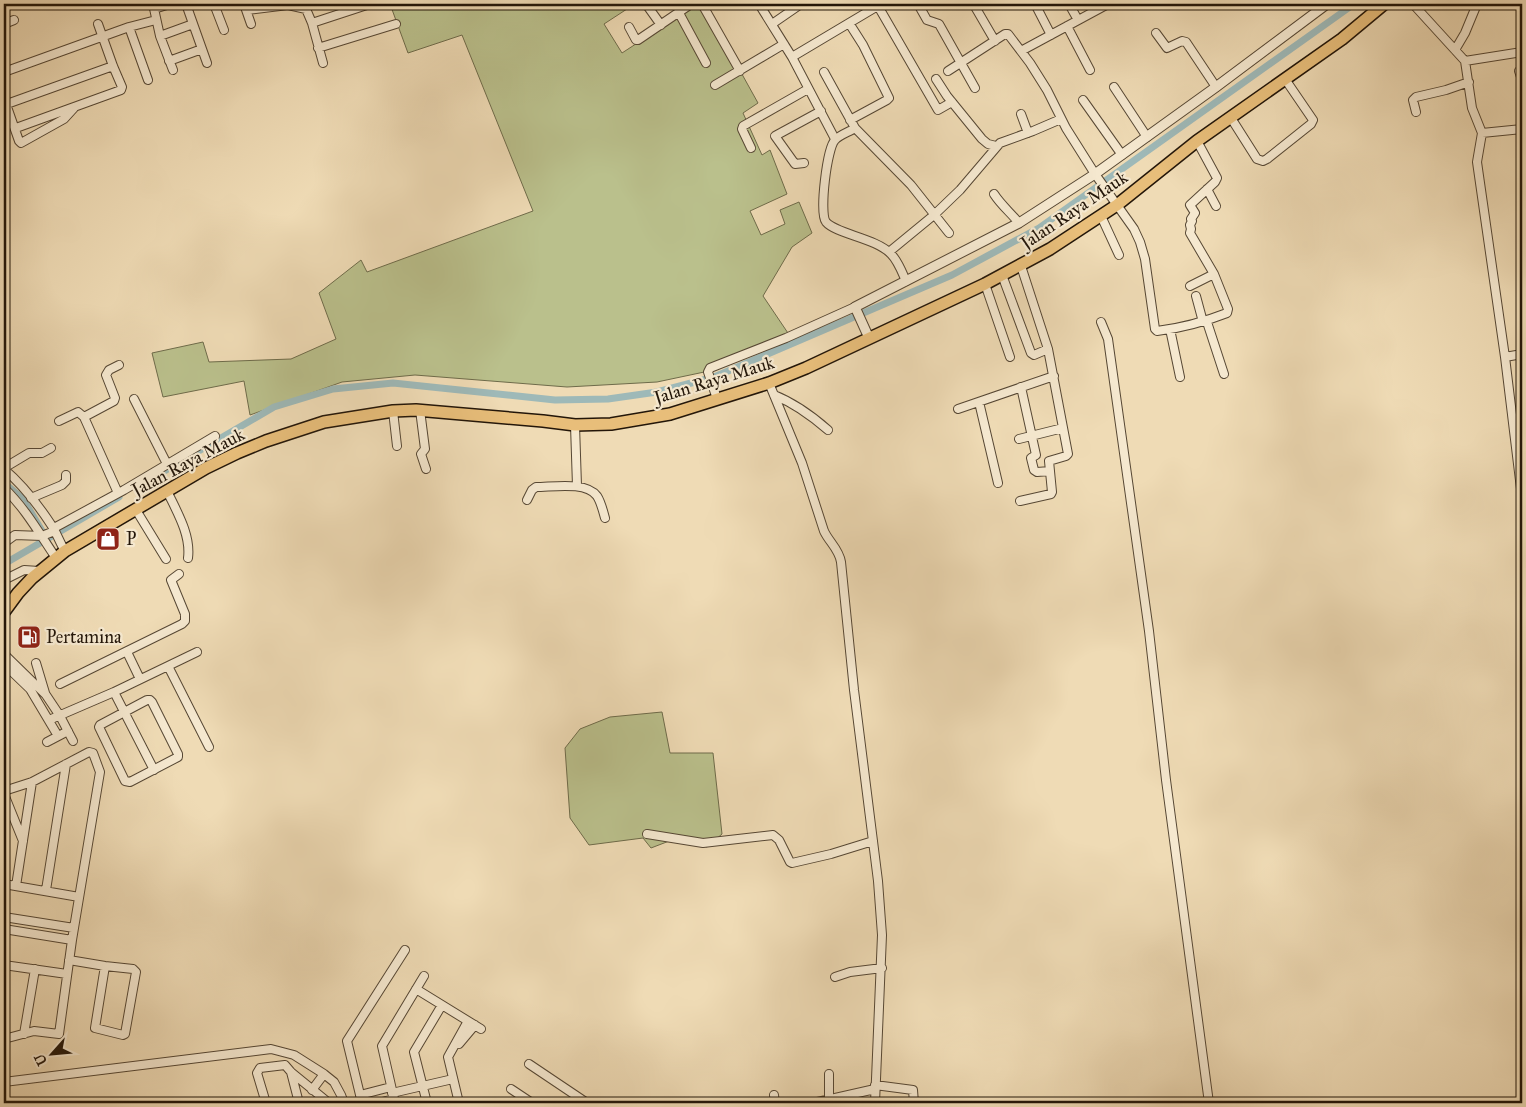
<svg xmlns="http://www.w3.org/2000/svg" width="1526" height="1107" viewBox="0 0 1526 1107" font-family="'IM FELL Great Primer',serif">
<rect width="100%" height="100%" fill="#efdbb5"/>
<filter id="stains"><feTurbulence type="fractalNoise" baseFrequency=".004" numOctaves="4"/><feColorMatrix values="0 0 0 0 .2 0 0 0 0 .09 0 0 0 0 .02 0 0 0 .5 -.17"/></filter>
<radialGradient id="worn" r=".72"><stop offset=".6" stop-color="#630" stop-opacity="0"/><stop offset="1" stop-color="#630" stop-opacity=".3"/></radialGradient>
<path fill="#bac08c" stroke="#6e6b4a" d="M390 4H624L627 9 604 24 622 53 697 4H703L758 103 743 113 762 155 770 150 787 194 750 211 761 235 785 224 780 210 799 202 812 233 792 247 763 296 792 339 709 371 657 382 567 387 415 375 342 382 250 415 244 381 163 397 152 353 203 342 209 362 291 359 336 339 319 293 361 260 367 272 533 211 462 35 408 53Z
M662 712 670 753H713L722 834 707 847 677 838 651 848 643 838 589 845 570 818 565 748 580 729 610 717Z"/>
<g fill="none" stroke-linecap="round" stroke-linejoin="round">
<path stroke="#9eb9b8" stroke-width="7" d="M4 483 23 499 45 536
M137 487 274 407 333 389 393 383 555 400 608 399 657 392 714 377 952 275 1039 228 1354 4
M4 564 119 497"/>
<g stroke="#564734" stroke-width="10">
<path id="minor" d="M153 4 160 36 173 70
M186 4 207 63
M214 4 224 30
M244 4 251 24
M646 4 661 25
M702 4 740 71
M759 4 792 57 835 139
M918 4 927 20 939 24 975 88
M1035 4 1051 35
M1069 4 1078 20
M1413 4 1465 61 1472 108 1482 133 1477 162 1505 357 1522 497
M974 5 995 41
M878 6 938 110 952 102
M154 9 170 4
M247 10 288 5 306 9 312 23 323 63
M679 13 706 63
M312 23 370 4
M849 23 863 45 889 98 887 100 850 120
M4 24 14 20
M772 24 801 4
M1067 26 1090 70
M129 27 148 80
M629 27 636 40H638L691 4
M1156 33 1167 48 1182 41 1186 42 1216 87
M160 36 193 24
M318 48 396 24
M1455 50 1465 33 1477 4
M1021 51 1108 4
M792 57 881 4
M169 61 202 49
M1465 61 1522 52
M948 71 1005 34H1008L1030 63 1047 90 1066 128 1095 174 1134 229 1140 242 1145 259 1155 329 1157 331C1182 328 1204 322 1227 313L1228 309 1214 274 1190 286
M1519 71 1522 80
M4 72 129 27 156 20
M824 72 855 128 911 185 949 233
M936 79 947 96 982 139 988 144 996 146
M715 85 784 44
M1114 87 1147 137
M1083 100 1122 155
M6 104 19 141 21 143 64 119 74 108
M4 105 113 66
M1416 112 1413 100 1416 97 1446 90 1469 82
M1021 114 1028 133
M1231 118 1257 159 1263 161 1267 159 1311 124 1313 120 1285 79
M16 128 121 90 122 87 113 66 98 24
M855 128C849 132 839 135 835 140 827 148 819 213 826 222 836 234 876 238 891 254 898 261 902 272 906 281
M1482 133 1522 129
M1197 141 1217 178 1215 182 1190 205 1195 213 1191 219 1192 221 1190 225 1191 229 1190 233 1214 274
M751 148 742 129 743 126 808 89
M804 163 795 164 775 136 821 111
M1207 189 1216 206
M994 194C1001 205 1011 213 1019 223
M1101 216 1119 255
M889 252 934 215 960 190 1000 143 1033 131 1061 119
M1002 275 1031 353 1034 355 1048 349
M985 284 1010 357
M1196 296 1203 322
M1101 322 1108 339 1149 631 1166 780 1209 1103
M1207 322 1224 374
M1170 329 1180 377
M1505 357 1522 354
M769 383 802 463 824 531C829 542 839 549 841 562L854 690 878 881 882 935 875 1103
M1021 387 1036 455 1031 458 1034 470 1037 472 1050 471
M774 395C794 403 812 416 828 430
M134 399 167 464
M717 399 708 372 710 368 786 338 855 307
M979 402 998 483
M958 409 1054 376
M420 410 425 449 421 454 426 469
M393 411 397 446
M59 421 78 412 84 417
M575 425 577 486
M1019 439 1063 428
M4 468 29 453H42L51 448
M4 469C23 485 39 506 52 526 57 534 60 543 65 551
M4 488C25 508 39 533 56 558
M167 491C177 512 191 535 188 558
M118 493 84 417 114 401 115 398 106 375 109 370 119 365
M31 498 62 485 66 481V475
M527 500 532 490 536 487C553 487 586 481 597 496 601 502 603 511 605 518
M1020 501 1051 494 1052 492 1049 461 1066 456 1068 454 1048 349 1021 266
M136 510 166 559
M4 543 15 535 42 536 52 532 54 528 124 490 215 436
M4 580 24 570 39 571
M127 652 140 679
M4 654 46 695 60 716 73 741
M36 663 45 693
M4 664 30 689 58 736
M168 666 209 747
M60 684 182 624 185 621V614L171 580 179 574
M114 692 154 770
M147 700H150L152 702 178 754V757L130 782 125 781 99 727 100 725Z
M49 720 114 692 197 652
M47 742 68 731
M4 791 32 782 89 752 93 753 100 772 72 940 59 1034 34 1031 4 1039
M4 794 23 841
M647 834 703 843 773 835 779 840 790 862 792 863 831 854 873 841
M4 884 79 897
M16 886 32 782
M46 890 66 764
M4 917 74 928
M4 929 72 940
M69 960 105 966 133 969 136 972 125 1034 123 1035 95 1028 105 966
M4 965 67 974
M835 977 850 972 882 968
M416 989 481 1029
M24 1034 35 969
M459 1044 475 1025
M529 1064 587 1103
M291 1072 299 1103
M829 1074V1099
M4 1082 271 1049 294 1055 324 1074 334 1082 341 1095 344 1103
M875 1085 913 1090 914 1103
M511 1089 532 1103
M312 1090 324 1074
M392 1093 453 1079
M360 1095 391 1087
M774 1095 775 1103
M491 1102 492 1103
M266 1103 257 1073 260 1068 285 1065 291 1072 329 1103
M362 1103 347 1041 405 950
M378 1103 394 1099
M395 1103 382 1046 424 976
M427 1103 414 1052 442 1005
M459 1103 448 1057 468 1021
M813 1103 875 1089"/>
</g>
<g stroke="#564734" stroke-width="11">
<path id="tertiary" d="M869 338 855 307 1019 223 1095 174 1216 87 1327 4"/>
</g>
<g stroke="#231609" stroke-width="14">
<path id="primary" d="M4 612 18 593 32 578 65 551 206 468 237 453 266 441 324 422 393 411 416 410 543 421 575 425 611 424 670 414 769 383 806 368 985 284 1050 249 1117 205 1197 141 1342 39 1384 4"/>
</g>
<use href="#minor" stroke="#f5e8cf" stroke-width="8"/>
<use href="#tertiary" stroke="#f5e8cf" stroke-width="9"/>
<use href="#primary" stroke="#e8be7a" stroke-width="11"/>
</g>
<defs>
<g id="shop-square" transform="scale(1.25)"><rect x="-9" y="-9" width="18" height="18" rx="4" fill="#8f2418" stroke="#f5e8cf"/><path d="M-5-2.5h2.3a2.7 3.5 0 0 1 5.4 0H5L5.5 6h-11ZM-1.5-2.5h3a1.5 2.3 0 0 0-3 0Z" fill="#fff"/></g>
<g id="fuel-square" transform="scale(1.25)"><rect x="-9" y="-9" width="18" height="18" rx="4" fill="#8f2418" stroke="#f5e8cf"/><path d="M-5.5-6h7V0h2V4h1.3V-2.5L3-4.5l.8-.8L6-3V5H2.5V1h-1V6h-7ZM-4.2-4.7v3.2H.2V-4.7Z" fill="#fff"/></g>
</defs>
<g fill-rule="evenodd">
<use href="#shop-square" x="108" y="539"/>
<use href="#fuel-square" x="29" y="637"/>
</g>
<g text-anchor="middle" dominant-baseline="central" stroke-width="4.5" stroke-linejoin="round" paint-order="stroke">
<g font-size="18" fill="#231609" stroke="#f5e8cf">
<text transform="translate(1074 210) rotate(-34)">Jalan Raya Mauk</text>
<text transform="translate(714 380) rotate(-17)">Jalan Raya Mauk</text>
<text transform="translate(188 462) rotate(-28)">Jalan Raya Mauk</text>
</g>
<g font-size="18" fill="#231609" stroke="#f5e8cf" text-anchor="start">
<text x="126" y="539">P</text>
<text x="46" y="637">Pertamina</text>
</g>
</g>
<rect width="1526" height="1107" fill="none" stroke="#efdbb5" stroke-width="20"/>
<rect x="5" y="5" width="1516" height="1097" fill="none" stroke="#231609" stroke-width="2.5"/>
<rect x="10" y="10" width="1506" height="1087" fill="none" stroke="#231609"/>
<g transform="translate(52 1054) rotate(243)" stroke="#f5e8cf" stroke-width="4" paint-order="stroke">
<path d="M0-4L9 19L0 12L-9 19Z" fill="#231609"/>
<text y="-8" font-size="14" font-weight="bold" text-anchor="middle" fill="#231609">U</text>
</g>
<rect width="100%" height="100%" filter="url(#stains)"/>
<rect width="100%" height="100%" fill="url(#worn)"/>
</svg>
